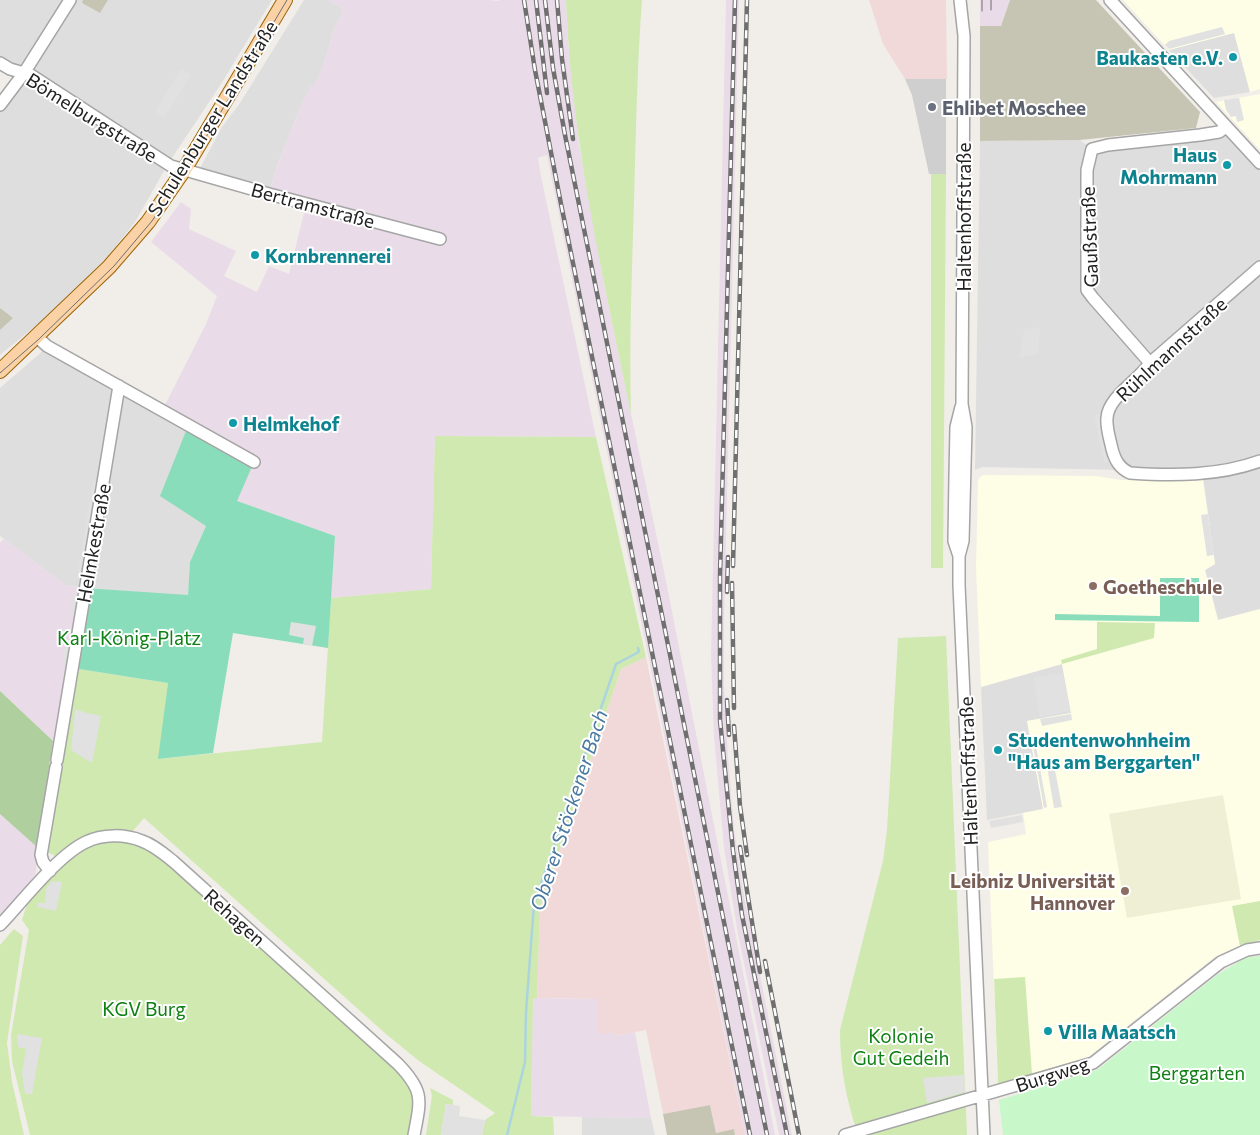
<svg xmlns="http://www.w3.org/2000/svg" width="1260" height="1135" viewBox="0 0 1260 1135" font-family="Commissioner,sans-serif">
<rect width="100%" height="100%" fill="#f1eee9"/>
<path fill="#dfdede" d="M0 0H272L221 84 168 164 135 222 109 255 49 315 0 355V105L23 73 0 63Z
M304 0H329L344 10 334 29 322 70 314 87 311 86 299 111 277 166 269 194 197 174 222 127 240 103Z
M1234 32 1250 92 1214 98 1169 50Z
M1226 127 1260 163V609L1218 620 1205 570 1215 564 1204 484 1203 480 1195 474 1123 470 982 467 975 470 980 141 1080 140 1092 149Z
M45 349 188 426 206 526 190 562 188 596 86 588 65 585 0 536V388Z
M1062 664 1071 713 1027 721 1043 809 987 820 981 687Z
M582 1117 651 1118 655 1135H582Z"/>
<path fill="#f1d9d9" d="M869 0H946L947 79H905L883 44Z
M646 657 745 1135H735L734 1129 716 1133 710 1105 663 1114 646 1030 614 1036 600 1034 597 1030 598 999 537 998 540 908 621 669Z"/>
<path fill="#eadbe8" d="M329 0H488L499 1V0H566L568 43 579 145 605 289 667 586 775 1135H745L547 155 538 158 541 176 596 437 435 436 431 589 331 598 335 536 236 501 254 462 163 409 206 324 217 296 151 242 181 202 191 209 189 229 236 251 224 276 257 292 269 266 289 274 304 213 353 224 354 216 269 194 277 166 299 111 311 85 314 87 322 70 334 29 344 10Z
M726 0H739L724 623V685L728 756 734 829 744 896 792 1135H779L738 934 724 848 714 737 711 655Z
M980 0H1010L1001 26H980Z
M4 539 65 585 85 588 64 713 53 741 0 691V543Z
M0 814 37 847 36 873 29 885 0 915Z
M533 998 598 999V1032L602 1034 613 1032 614 1036 635 1032 651 1118 531 1116Z"/>
<path fill="#fefde5" d="M1123 0H1260V89L1250 92 1234 33 1169 50Z
M1260 94V150L1216 102Z
M983 475 1096 476 1121 480H1203L1215 564 1205 570 1218 620 1260 609V940L1246 943 1216 956 1088 1057 998 1084 988 842 1026 834 1023 813 1043 809 1027 721 1071 713 1062 664 981 687 976 567 978 482 979 478Z"/>
<path fill="#cfcfcf" d="M905 79H946V174H929L912 95Z"/>
<path fill="#c6c5b4" d="M83 0H108L100 13 82 3Z
M1010 0H1096L1200 112 1196 128 1080 140 980 141V26H1001Z
M0 308 13 318 0 330Z
M710 1105 716 1133 734 1129 735 1135H667L663 1114Z"/>
<path fill="#eeefd5" d="M1223 795 1241 899 1127 918 1109 814Z"/>
<path fill="#cfe9b1" d="M566 0H642C637 67 636 134 634 201 632 272 629 343 631 414 603 277 571 140 566 0Z
M931 174H946L943 568H931Z
M435 436 596 437 646 657 621 669 540 908 537 998 533 999 531 1116 553 1117 554 1135H482L485 1120 495 1113 419 1061 386 1034 144 818 133 831C97 828 82 833 55 856L45 851 63 753 69 709 79 669 168 683 159 759 322 742 331 598 431 589Z
M1097 622 1155 623 1154 638 1062 664 1061 660 1097 649Z
M946 636 967 1135H858C846 1099 840 1068 840 1030L883 861 887 830 898 638Z
M99 838 143 841 417 1088 414 1135H30L12 1061 11 1035 29 930 22 920 31 892 50 871Z
M1260 901V940L1240 946 1232 906Z
M14 929 23 936 7 1043 12 1082 24 1135H0V945Z
M1025 977 1032 1074 998 1084 994 979Z
M430 1088 453 1100V1105L446 1104 441 1135H426L432 1096Z"/>
<path fill="#afcf9f" d="M0 691 53 741 37 847 0 814Z"/>
<path fill="#c8f8ca" d="M1260 956V1135H1003L999 1100 1097 1070 1217 975 1245 958Z"/>
<path fill="#8addba" d="M188 426 254 462 237 501 335 536 328 648 233 633 213 753 158 759 168 683 79 669 85 588 188 595 190 562 206 526 160 496Z
M1160 578H1199V622L1055 620V614L1160 616Z"/>
<path fill="#e1e1e1" d="M1222 27 1225 34 1169 49 1165 45 1169 41Z
M181 69 191 75 164 118 155 112Z
M1239 98 1244 120 1237 122 1236 116 1231 117 1226 110 1224 100Z
M1040 327 1038 354 1019 358 1024 329Z
M1104 413 1111 460 1105 464 1095 422 1096 415Z
M93 481 99 483 83 580 77 578Z
M1208 514 1214 555 1207 556 1201 515Z
M73 594 80 595 76 615 70 614Z
M291 622 316 626 312 646 303 644 304 638 289 635Z
M65 644 71 645 68 663 62 662Z
M1063 673 1070 711 1040 717 1033 678Z
M75 709 87 713 101 716 92 763 71 750Z
M1071 714 1072 720 1042 726 1040 719Z
M1033 746H1036L1047 807 1044 808Z
M1054 765 1062 807 1054 808 1047 766Z
M1022 815 1023 822 991 828 989 821Z
M52 881 62 882 56 911 38 907V903H45L46 892 45 890Z
M17 1034 42 1038 32 1094H25L22 1073 26 1049 18 1047Z
M964 1075 965 1092 927 1103 923 1078Z
M446 1104 460 1106 459 1116 485 1120 482 1135H441Z"/>
<g fill="none" stroke-linecap="round" stroke-linejoin="round">
<path stroke="#abd4dd" stroke-width="2.5" d="M507 1135 525 1062 526 1012 534 904 616 664 637 653 639 651 638 648"/>
<g stroke="#a5a5a5" stroke-width="14">
<path id="minor" d="M960 0 964 36 962 404 966 427 963 541 959 556V585L984 1135
M1110 0 1260 163
M0 63 10 69 31 75 171 166 269 194 440 239
M0 105 24 73 70 0
M1260 267 1150 363C1139 380 1108 397 1107 418 1106 428 1110 439 1112 449 1115 460 1119 468 1130 473 1173 476 1219 476 1260 461
M37 337 47 346 254 462
M1150 363 1093 298 1087 290V170L1092 149 1108 145 1200 135 1219 132 1226 127
M959 556 954 541 955 476 956 427 961 407
M57 760 119 386
M50 871 43 862 41 855 56 767
M0 925C22 902 58 855 86 842 102 834 125 834 142 841 154 845 164 854 174 862L398 1064C424 1091 421 1099 414 1135
M845 1135 1093 1063 1221 962 1247 950 1260 948"/>
</g>
<g stroke="#9a6304" stroke-width="16">
<path id="major" d="M0 371 109 267 148 222 184 170 285 0"/>
</g>
<use href="#minor" stroke="#fff" stroke-width="11"/>
<use href="#major" stroke="#fad2a5" stroke-width="14"/>
<path stroke="#6f6f6f" stroke-width="1" d="M982 0V11
M991 10V0
M0 373 39 339 114 266 152 221 186 171 287 0"/>
<g stroke="#6f6f6f" stroke-width="4.5">
<path id="rail" d="M524 0 535 70 561 204 750 1135
M536 0 547 93
M545 0 553 68 565 135 767 1135
M557 0 562 59 573 139
M735 0 720 576V720L733 851 742 915 787 1135
M733 566 747 0
M732 583 734 708
M727 592 728 557
M727 700 729 735
M734 726 740 806 747 855
M740 847 760 972
M765 961 799 1135"/>
</g>
<use href="#rail" stroke="#fff" stroke-width="2.5" stroke-dasharray="8" stroke-linecap="butt"/>
</g>
<g fill="#0f9aa8" stroke="#fff" stroke-width="2">
<circle cx="1233" cy="57" r="5"/>
<circle cx="1227" cy="165" r="5"/>
<circle cx="255" cy="255" r="5"/>
<circle cx="233" cy="423" r="5"/>
<circle cx="998" cy="750" r="5"/>
<circle cx="1048" cy="1031" r="5"/>
</g>
<circle fill="#6b7280" stroke="#fff" stroke-width="2" cx="932" cy="107" r="5"/>
<g fill="#8d6e63" stroke="#fff" stroke-width="2">
<circle cx="1093" cy="586" r="5"/>
<circle cx="1125" cy="891" r="5"/>
</g>
<g text-anchor="middle" dominant-baseline="central" stroke-width="4" stroke-linejoin="round" paint-order="stroke">
<g font-size="19" font-weight="bold" fill="#0d838f" stroke="#fff" text-anchor="start">
<text x="1223" y="57" text-anchor="end">Baukasten e.V.</text>
<text x="1217" y="154" text-anchor="end">Haus<tspan x="1217" dy="22">Mohrmann</tspan></text>
<text x="265" y="255">Kornbrennerei</text>
<text x="243" y="423">Helmkehof</text>
<text x="1008" y="739">Studentenwohnheim<tspan x="1008" dy="22">"Haus am Berggarten"</tspan></text>
<text x="1058" y="1031">Villa Maatsch</text>
</g>
<g font-size="19" font-weight="bold" fill="#5b616d" stroke="#fff" text-anchor="start">
<text x="942" y="107">Ehlibet Moschee</text>
</g>
<g font-size="19" fill="#212121" stroke="#fff">
<text transform="translate(92 117) rotate(32)">Bömelburgstraße</text>
<text transform="translate(212 118) rotate(-58)">Schulenburger Landstraße</text>
<text transform="translate(313 205) rotate(15)">Bertramstraße</text>
<text transform="translate(963 217) rotate(-90)">Haltenhoffstraße</text>
<text transform="translate(1089 237) rotate(-92)">Gaußstraße</text>
<text transform="translate(1171 349) rotate(-43)">Rühlmannstraße</text>
<text transform="translate(93 543) rotate(-80)">Helmkestraße</text>
<text transform="translate(968 771) rotate(-92)">Haltenhoffstraße</text>
<text transform="translate(235 917) rotate(42)">Rehagen</text>
<text transform="translate(1052 1074) rotate(-18)">Burgweg</text>
</g>
<g font-size="19" font-weight="bold" fill="#785e54" stroke="#fff" text-anchor="start">
<text x="1103" y="586">Goetheschule</text>
<text x="1115" y="880" text-anchor="end">Leibniz Universität<tspan x="1115" dy="22">Hannover</tspan></text>
</g>
<g font-size="19" fill="#0f8014" stroke="#fff">
<text x="129" y="637">Karl-König-Platz</text>
<text x="144" y="1008">KGV Burg</text>
<text x="901" y="1035">Kolonie<tspan x="901" dy="22">Gut Gedeih</tspan></text>
<text x="1197" y="1072">Berggarten</text>
</g>
<g font-size="20" font-style="italic" fill="#4978a0" stroke="#fff">
<text transform="translate(568 810) rotate(-72)">Oberer Stöckener Bach</text>
</g>
</g>
</svg>
